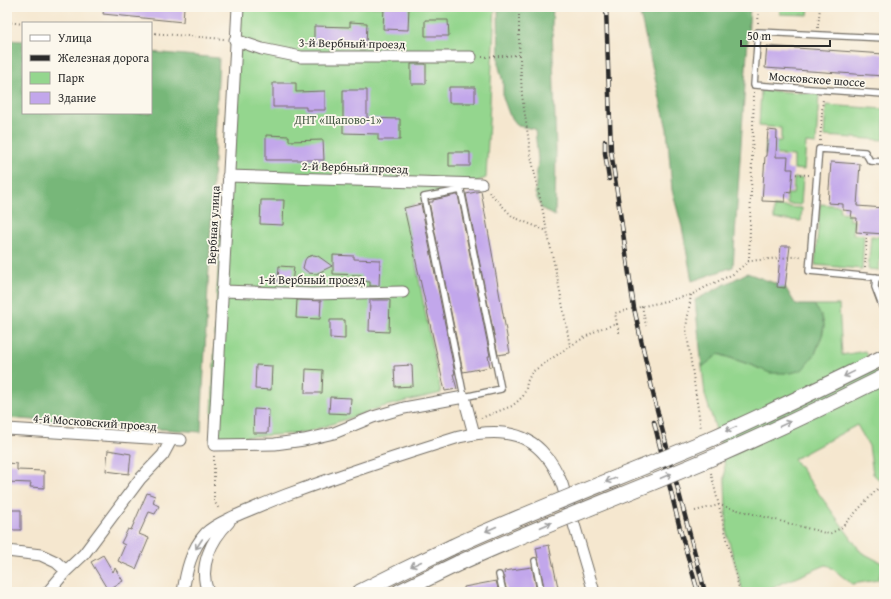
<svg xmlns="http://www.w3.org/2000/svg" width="891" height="599" viewBox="0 0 891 599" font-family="'Gentium Book Plus',serif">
<rect width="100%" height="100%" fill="#fbf7ec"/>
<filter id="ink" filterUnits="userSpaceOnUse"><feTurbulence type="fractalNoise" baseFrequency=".025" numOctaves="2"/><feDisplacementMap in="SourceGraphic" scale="8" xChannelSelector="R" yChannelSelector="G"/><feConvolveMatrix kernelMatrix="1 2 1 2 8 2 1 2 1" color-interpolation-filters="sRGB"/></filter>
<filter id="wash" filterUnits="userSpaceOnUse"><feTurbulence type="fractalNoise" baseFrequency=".012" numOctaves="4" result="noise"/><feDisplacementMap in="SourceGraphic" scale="16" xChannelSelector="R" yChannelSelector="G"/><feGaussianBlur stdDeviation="0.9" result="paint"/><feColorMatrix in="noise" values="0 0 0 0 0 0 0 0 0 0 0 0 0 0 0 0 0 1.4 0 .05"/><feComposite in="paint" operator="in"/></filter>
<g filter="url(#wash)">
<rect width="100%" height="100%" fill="#f5e7cf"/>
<path fill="#94d68e" stroke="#60805c" d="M233 7H495L486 178 405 208 441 393 382 407 305 433 211 439 217 289Z
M780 7H809L808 15 780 14Z
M761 90 819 94 816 144 806 143 804 170 794 169V156L765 154 766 141H781V128L759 126Z
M826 105 884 109V140L824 136Z
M794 178H803L801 205 787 204V194H793Z
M820 204 841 206 840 212 849 213V220H854L853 234 864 235 862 269 815 265Z
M774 206 802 208 801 221 774 219Z
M871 236 882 237 879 270 868 269Z
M814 305H839L842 355 865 351 877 373 884 383V484L873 474 869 446 857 425 794 459 861 552 884 564 878 580 852 584 829 566 826 565 761 592H743L727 535 724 455 705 395 702 367 718 354 751 365 760 369 815 354C818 346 824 334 824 326 824 318 818 311 814 305Z"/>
<path fill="#77b779" stroke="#517152" d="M498 7H553L552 25 556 152 555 216 541 208 535 193 538 160 535 129 518 126 509 114 503 97V82L499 67Z
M639 7H750L733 267 692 281 682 227 672 190 667 129 640 14Z
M7 40 23 41V113H151V52L219 58 201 432 7 418Z
M747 273 785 287 796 305H814L821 315 824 325 822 335 815 354 802 370 791 373H770L751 365 719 354 702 367 695 300Z"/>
<g id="blocks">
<path fill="#c2a7eb" d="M104 7H184L183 22 103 14Z
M384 7H409L408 30 383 29Z
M425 20H448L449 36H425Z
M350 22 367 23 366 46 314 44V26L350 27Z
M767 46 884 54V76L765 68Z
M411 64H426V84H411Z
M273 83H296V92L325 91V110H306V107H273Z
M449 87H475V103H449Z
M343 90H367V118L400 119V140H378V134L343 133Z
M768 130 777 131 776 157H788L787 169H793L791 193 786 192 785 202 762 201 765 156H766Z
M266 135 289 136V141L323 140 324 160H266Z
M449 152H470V166H449Z
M831 162 860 164 857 206 884 208V234L856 232 857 218H851L852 211 843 210V204L828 203Z
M481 191 510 353 498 355 466 194Z
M456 195H458L490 356H488L490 367 463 372 429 202H433V200Z
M261 200H284L283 225 260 224Z
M421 204 455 374H453L457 389 445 391 404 208Z
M781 246H790L785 288 777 287Z
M314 255 318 256 332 266 316 274 309 273 303 268 305 260 307 257 310 256Z
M333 255 354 256V259L380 260 379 286H370V282L361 281V275L333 274Z
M279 266 294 267 292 283 278 281Z
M297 300 321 301 320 319 296 318Z
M370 300H390L389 332 369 331Z
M330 320H345V339L330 338Z
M256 365 272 366 271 390 255 389Z
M412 365 413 386 395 387 394 366Z
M306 369 323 370 322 393H305Z
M330 397 351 398 350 414 329 413Z
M254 409 269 410 268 433H253Z
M108 450 131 454 129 474 106 471Z
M7 463 17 464V470L44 471V488L30 487 31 483 7 482Z
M147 493 155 496 153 503 159 506 155 514 149 512 139 534 149 538 136 569 118 561 125 545 121 543 128 529 131 530Z
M7 510H21V530H7Z
M549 545 559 592H545L538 558 536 548Z
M103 555 113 572 115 568 123 581 104 592 106 587 91 562Z
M532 567 537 592H507L504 580 505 579 504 571Z
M496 581 499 592H464V587Z"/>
</g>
</g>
<g filter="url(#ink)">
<use href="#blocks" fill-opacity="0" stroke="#726d64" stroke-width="1"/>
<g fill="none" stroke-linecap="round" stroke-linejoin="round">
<g stroke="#726d64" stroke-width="8">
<path id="service" d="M884 38 758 32 754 85 884 94
M884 162 870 161 865 152 819 149 809 271 884 278
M461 190 501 389 464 397 424 197Z
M876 277 875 287 884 311
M535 561 541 592
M499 575 503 592"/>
</g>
<g stroke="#726d64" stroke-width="13">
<path id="minor" d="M238 7 214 445 275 444 304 440 334 433 373 417 404 408 464 397 474 434
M235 40 262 49 301 57H471
M228 176 481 184
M222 291 312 294 403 292
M7 429 181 440
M7 551 41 555 56 562 66 571
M48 592 66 571 84 554 140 479 163 455 171 440
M183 592C186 572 191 549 206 533 214 525 225 521 235 516 252 509 268 502 286 495 343 474 401 455 459 437 490 430 523 428 545 455 553 463 558 474 562 484L594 592
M208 592C198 567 211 540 229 522"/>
</g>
<g stroke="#726d64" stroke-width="17">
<path id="secondary" d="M360 592 402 571 452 547
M399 592 459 563"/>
</g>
<path stroke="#726d64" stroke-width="2" stroke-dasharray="1 3" stroke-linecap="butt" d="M519 7V41L522 95 531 156 560 291 570 346
M7 22 23 24
M758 23 759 7
M818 28 820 7
M151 33 224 39
M482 57 520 55
M820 141 823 98
M792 174 809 175
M489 192 513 217 547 231
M749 261 754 92
M865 267 867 233
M691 295 686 328 701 429
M642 306 646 326
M617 324 619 332H622
M481 418 512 406 517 402 523 396 526 389 527 382 532 372 570 346 599 329 617 324 615 313 691 295 704 288 733 274 749 261 801 256
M214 456V501L219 509
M711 473 740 592
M695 511 719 505 829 534 841 528 884 482"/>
<use href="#service" stroke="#fff" stroke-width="5.5"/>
<use href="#minor" stroke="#fff" stroke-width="11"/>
<use href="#secondary" stroke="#fff" stroke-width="15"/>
<g stroke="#2b2b2b" stroke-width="4.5">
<path id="rail" d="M606 7 611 151 634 308 655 402 705 592
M605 141V153L609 179
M654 422 681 533 698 592"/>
</g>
<use href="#rail" stroke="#fbf7ec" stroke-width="3" stroke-dasharray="9" stroke-linecap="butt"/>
<g stroke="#726d64" stroke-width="17" stroke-linecap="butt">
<path id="secondary-bridge" d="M452 547C535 509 621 477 706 441 766 415 825 386 884 357
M459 563C543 525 629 493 714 457 771 432 828 405 884 377"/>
</g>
<use href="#secondary-bridge" stroke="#fff" stroke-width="15"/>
</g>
<defs><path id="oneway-shaft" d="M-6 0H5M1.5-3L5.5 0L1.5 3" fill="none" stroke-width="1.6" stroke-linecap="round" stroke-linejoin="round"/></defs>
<g stroke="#a0a0a0">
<use href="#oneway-shaft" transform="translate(849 374) rotate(154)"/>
<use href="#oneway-shaft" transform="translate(785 424) rotate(-25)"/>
<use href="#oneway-shaft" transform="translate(731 429) rotate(156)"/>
<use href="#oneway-shaft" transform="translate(666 476) rotate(-23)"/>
<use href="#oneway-shaft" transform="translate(611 480) rotate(158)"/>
<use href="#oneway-shaft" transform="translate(546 525) rotate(-23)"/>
<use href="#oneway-shaft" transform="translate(491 529) rotate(156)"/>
<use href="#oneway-shaft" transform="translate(199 544) rotate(123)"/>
<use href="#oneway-shaft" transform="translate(416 564) rotate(155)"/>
</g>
</g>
<g text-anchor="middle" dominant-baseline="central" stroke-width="3.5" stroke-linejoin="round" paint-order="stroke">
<g font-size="12" fill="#2b2b2b" stroke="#fbf7ec">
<text transform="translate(352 43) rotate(1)">3-й Вербный проезд</text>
<text transform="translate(817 79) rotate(4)">Московское шоссе</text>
<text transform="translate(355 167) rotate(2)">2-й Вербный проезд</text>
<text transform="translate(213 225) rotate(-87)">Вербная улица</text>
<text x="312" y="279">1-й Вербный проезд</text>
<text transform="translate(95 422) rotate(4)">4-й Московский проезд</text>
</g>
<g font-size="12" fill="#4a5e49" stroke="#fbf7ec">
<text x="338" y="119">ДНТ «Щапово-1»</text>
</g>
</g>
<rect width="891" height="599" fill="none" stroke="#fbf7ec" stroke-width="24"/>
<rect x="22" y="22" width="130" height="92" fill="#fbf7ec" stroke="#a8a59f"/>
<rect x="30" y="35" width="20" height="6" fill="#ffffff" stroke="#a8a59f"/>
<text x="58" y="42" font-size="12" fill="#2b2b2b">Улица</text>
<rect x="30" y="55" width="20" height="6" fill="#2b2b2b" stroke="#a8a59f"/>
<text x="58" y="62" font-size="12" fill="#2b2b2b">Железная дорога</text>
<rect x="30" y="72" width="20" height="12" fill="#94d68e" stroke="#a8a59f"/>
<text x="58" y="82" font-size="12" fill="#2b2b2b">Парк</text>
<rect x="30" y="92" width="20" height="12" fill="#c2a7eb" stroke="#a8a59f"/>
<text x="58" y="102" font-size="12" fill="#2b2b2b">Здание</text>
<path d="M741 40v6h89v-6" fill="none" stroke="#2b2b2b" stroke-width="2"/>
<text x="747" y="40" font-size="12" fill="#2b2b2b" stroke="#fbf7ec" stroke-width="3" paint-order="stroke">50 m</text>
</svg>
